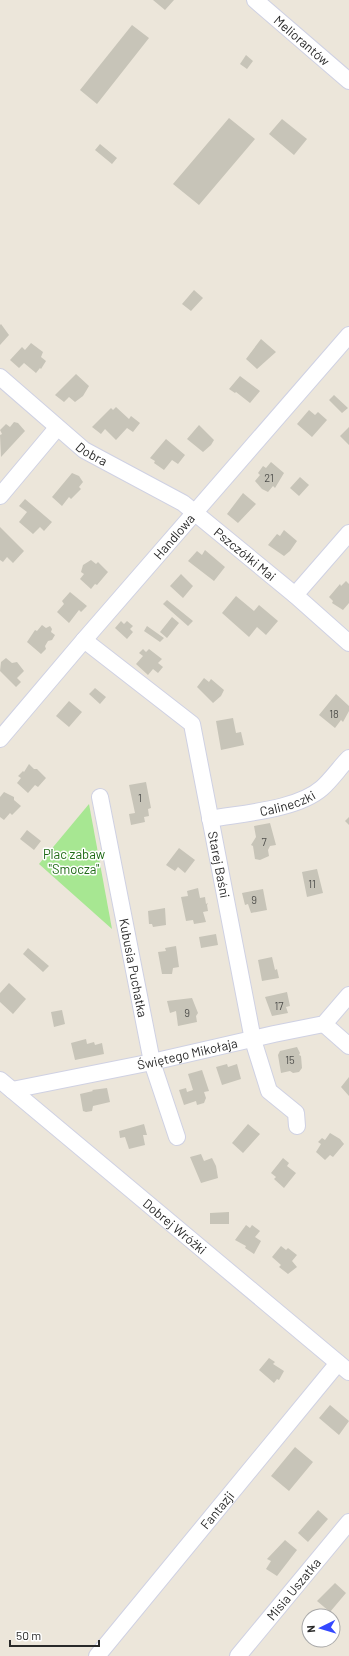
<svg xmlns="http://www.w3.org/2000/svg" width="349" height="1656" viewBox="0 0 349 1656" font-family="Barlow,sans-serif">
<rect width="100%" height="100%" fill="#ece6da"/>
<path fill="#a7e792" d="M89 804 112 929 39 864Z"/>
<path fill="#c7c4b8" d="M153 0H174L165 10Z
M132 25 149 38 97 104 80 90Z
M246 55 253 61 247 69 240 64Z
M229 118 255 139 199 205 173 184Z
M282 119 307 139 294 155 269 134Z
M100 144 117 158 112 164 95 150Z
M194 290 203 298 191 311 182 304Z
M1 324 9 335 0 345V325Z
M261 339 276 352 257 369 246 359Z
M31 343 43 352 41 357 46 361 41 369 40 368 36 373 24 363 19 368 10 360 22 347 25 350Z
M76 374 89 386 83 396 75 402 69 397 64 402 55 395Z
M240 376 260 391 250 403 236 392 235 393 229 389Z
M334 395 348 408 342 413 329 400Z
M116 407 129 419 131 416 140 423 133 432 127 428 116 440 105 429 101 434 92 427 111 408 113 410Z
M309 410 315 415 318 412 327 420 312 437 297 424Z
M14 422 18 423 25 431 1 457 0 435 2 434 0 430 6 424 10 427Z
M199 425 214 440 211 445 203 452 187 439Z
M349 427V445L340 436Z
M166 439 185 455 178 464 172 460 164 470 154 463 155 461 150 458Z
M271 462 284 473 275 488 273 486 268 492 262 489 255 481 260 475 258 473 263 466 266 468Z
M72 473 79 476 83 482 79 487 81 489 71 499 69 497 62 506 52 497Z
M300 477 309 485 299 496 290 488Z
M243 493 256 504 238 523 227 514Z
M25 499 52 522 44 531 40 527 33 534 19 522 27 512 19 506Z
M0 527 24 551 13 563 7 557 3 562 0 560Z
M284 530 297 541 290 551 284 556 268 545 277 534 280 536Z
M205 550 225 567 214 581 188 561 197 551 202 555Z
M91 560 96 564 98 562 108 572 97 585 95 584 91 589 80 579 84 574 81 572 83 565Z
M181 574 193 586 183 598 170 586Z
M346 581 349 584V603L343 610 332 603 333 601 329 597 340 584 341 586Z
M70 592 87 606 81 612 79 610 69 623 57 612 64 604 62 601Z
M236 596 254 611 259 605 278 621 266 635 257 627 249 637 222 613Z
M167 600 193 621 188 626 163 604Z
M172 617 179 623 167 638 160 632Z
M121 621 124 624 127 621 133 626 130 629 133 632 127 639 115 628Z
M42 625 46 628 50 626 52 629 51 632 55 635 52 640 48 641 45 646 46 649 41 654 27 642 35 630 37 631Z
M147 626 164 638 160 642 144 631Z
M143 649 146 652 149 649 162 659 158 663 163 667 158 673 153 669 148 675 136 664 143 656 139 653Z
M6 658 12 663 17 662 24 671 17 678 21 682 16 687 0 671 1 662Z
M204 678 209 682 211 679 224 690 221 696 213 703 197 687Z
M95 688 106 697 100 704 89 694Z
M336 694 349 706V711L343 722 341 720 335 728 319 715Z
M69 701 82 712 69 727 56 716Z
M233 718 236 733 241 732 244 745 221 750 216 721Z
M29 764 34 769H37L46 778 38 787 35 785 28 793 17 783 21 778 18 776 23 771 24 772Z
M146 782 151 808 148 809 149 816 144 817 145 822 131 825 129 814 135 813 129 785Z
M4 792 14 797V800L21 806 12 815 10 813 4 820 0 817V797Z
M349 817V825L345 821Z
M270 823 276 845 270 846 268 850 269 856 260 860 255 859 253 846 251 845 256 837 254 826Z
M27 830 41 841 34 850 20 839Z
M179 848 195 860 185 873 178 867 175 871 166 865Z
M317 869 323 893 307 897 302 872Z
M198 888 200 898 205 897 206 904 208 903 207 905 208 911 203 912 206 922 194 924 193 920 186 921 181 897 188 896 187 891Z
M263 889 267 910 251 913 248 904 245 905 242 893Z
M165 908 166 925 153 927 152 924H149L148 911Z
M216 934 218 945 201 948 199 937Z
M176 946 179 967 173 968 172 974H162L158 952 166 951 165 948Z
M28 948 49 966 43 972 23 954Z
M272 957 275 970 277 969 279 978 262 981 258 960Z
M9 983 26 999 13 1014 0 1002V993Z
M287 992 290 1006 286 1007 288 1013 272 1016 265 997Z
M192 998 198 1013 196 1016 197 1022 178 1026 176 1011 170 1013 167 1001Z
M62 1010 65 1024 54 1027 51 1012Z
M86 1039 87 1044 94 1042 95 1045 102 1043 104 1054 75 1060 71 1043Z
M297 1047 300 1053 299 1055 301 1056 302 1068 299 1072 293 1073 290 1071 281 1073 278 1055 280 1051Z
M227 1064 228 1067 237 1064 241 1079 222 1085 216 1067Z
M202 1070 209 1091 204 1092 206 1098 204 1103 197 1105 196 1101 184 1105 179 1090 186 1088 187 1092 193 1090 188 1074Z
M349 1077V1096L341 1087Z
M107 1088 110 1102 93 1106 92 1111 86 1112 83 1111 80 1094 93 1091 92 1090Z
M144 1124 147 1135H143L145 1145 129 1149 125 1137 120 1138 119 1131Z
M248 1124 260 1134 243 1153 232 1143Z
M330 1133 340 1139 344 1144 333 1157 330 1155 325 1160 316 1152 321 1144 318 1142 322 1138 325 1140Z
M201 1154 204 1161 212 1158 216 1166 218 1178 201 1183 190 1157Z
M283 1158 289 1163 287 1166 296 1173 284 1188 274 1179 276 1177 271 1173Z
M229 1212V1224H210V1213Z
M246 1225 250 1228 252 1225 260 1231 255 1237 261 1241 254 1254 245 1248 246 1246 235 1240Z
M281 1246 286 1250 288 1248 297 1255 292 1261 297 1267 288 1274 279 1267 281 1265 272 1257Z
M269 1358 275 1362 273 1364 284 1371 279 1380 277 1379 274 1383 259 1370Z
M330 1405 349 1421 339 1435 319 1418Z
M295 1447 313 1462 289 1491 271 1476Z
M318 1510 328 1519 308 1542 298 1533Z
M285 1540 297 1550 277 1576 266 1569 271 1561 267 1559Z
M335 1583 346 1593 330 1612 317 1601Z"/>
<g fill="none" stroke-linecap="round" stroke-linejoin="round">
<g stroke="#cfd1e3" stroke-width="18">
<g id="minor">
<path id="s1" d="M255 0 349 81"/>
<path id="s2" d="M0 377 84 450 183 503 295 595 349 643"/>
<path d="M0 496 57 428"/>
<path d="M295 595 349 533"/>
<path id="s3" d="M84 640 192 724 253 1040 269 1091 296 1113 297 1126"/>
<path id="s4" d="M0 739 84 640 349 335"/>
<path id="s5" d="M100 797 152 1062 177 1137"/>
<path id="s6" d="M210 819C243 813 297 810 322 788 332 779 340 767 349 758"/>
<path d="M324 1024 349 1046"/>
<path id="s7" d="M0 1080 349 1372"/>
<path id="s8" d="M12 1090 152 1062 274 1034 324 1024 349 995"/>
<path id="s9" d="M97 1656 338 1363"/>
<path id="s10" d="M238 1656 349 1522"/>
</g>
</g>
<use href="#minor" stroke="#fff" stroke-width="16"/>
</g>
<g text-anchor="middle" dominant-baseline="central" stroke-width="3" stroke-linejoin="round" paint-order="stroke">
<g font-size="11" fill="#50504d">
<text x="269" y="477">21</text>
<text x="334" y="713">18</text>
<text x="140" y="797">1</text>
<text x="264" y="841">7</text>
<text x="312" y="883">11</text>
<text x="254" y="899">9</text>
<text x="279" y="1005">17</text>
<text x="187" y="1012">9</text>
<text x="290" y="1059">15</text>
</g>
<g font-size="13" fill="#292929" stroke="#fff">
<text stroke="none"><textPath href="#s1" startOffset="62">Meliorantów</textPath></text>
<text stroke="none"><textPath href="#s2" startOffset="120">Dobra</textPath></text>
<text stroke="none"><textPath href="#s4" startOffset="267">Handlowa</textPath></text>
<text stroke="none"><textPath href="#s2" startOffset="304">Pszczółki Mai</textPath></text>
<text stroke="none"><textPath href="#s6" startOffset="79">Calineczki</textPath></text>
<text stroke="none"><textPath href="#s3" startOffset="280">Starej Baśni</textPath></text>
<text stroke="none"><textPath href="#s5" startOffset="174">Kubusia Puchatka</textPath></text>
<text stroke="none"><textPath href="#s8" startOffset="179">Świętego Mikołaja</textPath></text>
<text stroke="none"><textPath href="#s7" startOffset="228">Dobrej Wróżki</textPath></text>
<text stroke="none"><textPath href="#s9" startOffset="189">Fantazji</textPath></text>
<text stroke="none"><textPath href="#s10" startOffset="87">Misia Uszatka</textPath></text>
</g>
<g font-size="13" fill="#1f6a15" stroke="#fff">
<text x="74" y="854">Plac zabaw<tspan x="74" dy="15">"Smocza"</tspan></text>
</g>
</g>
<g transform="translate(321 1628) rotate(265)"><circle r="19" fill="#ffffff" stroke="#a9a9a9"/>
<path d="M0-3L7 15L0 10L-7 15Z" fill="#3448ff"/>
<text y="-6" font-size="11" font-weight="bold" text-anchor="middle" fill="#292929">N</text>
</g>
<path d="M10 1640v6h89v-6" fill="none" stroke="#292929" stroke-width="2"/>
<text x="16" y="1640" font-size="12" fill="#292929" stroke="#ffffff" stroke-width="3" paint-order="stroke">50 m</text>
</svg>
